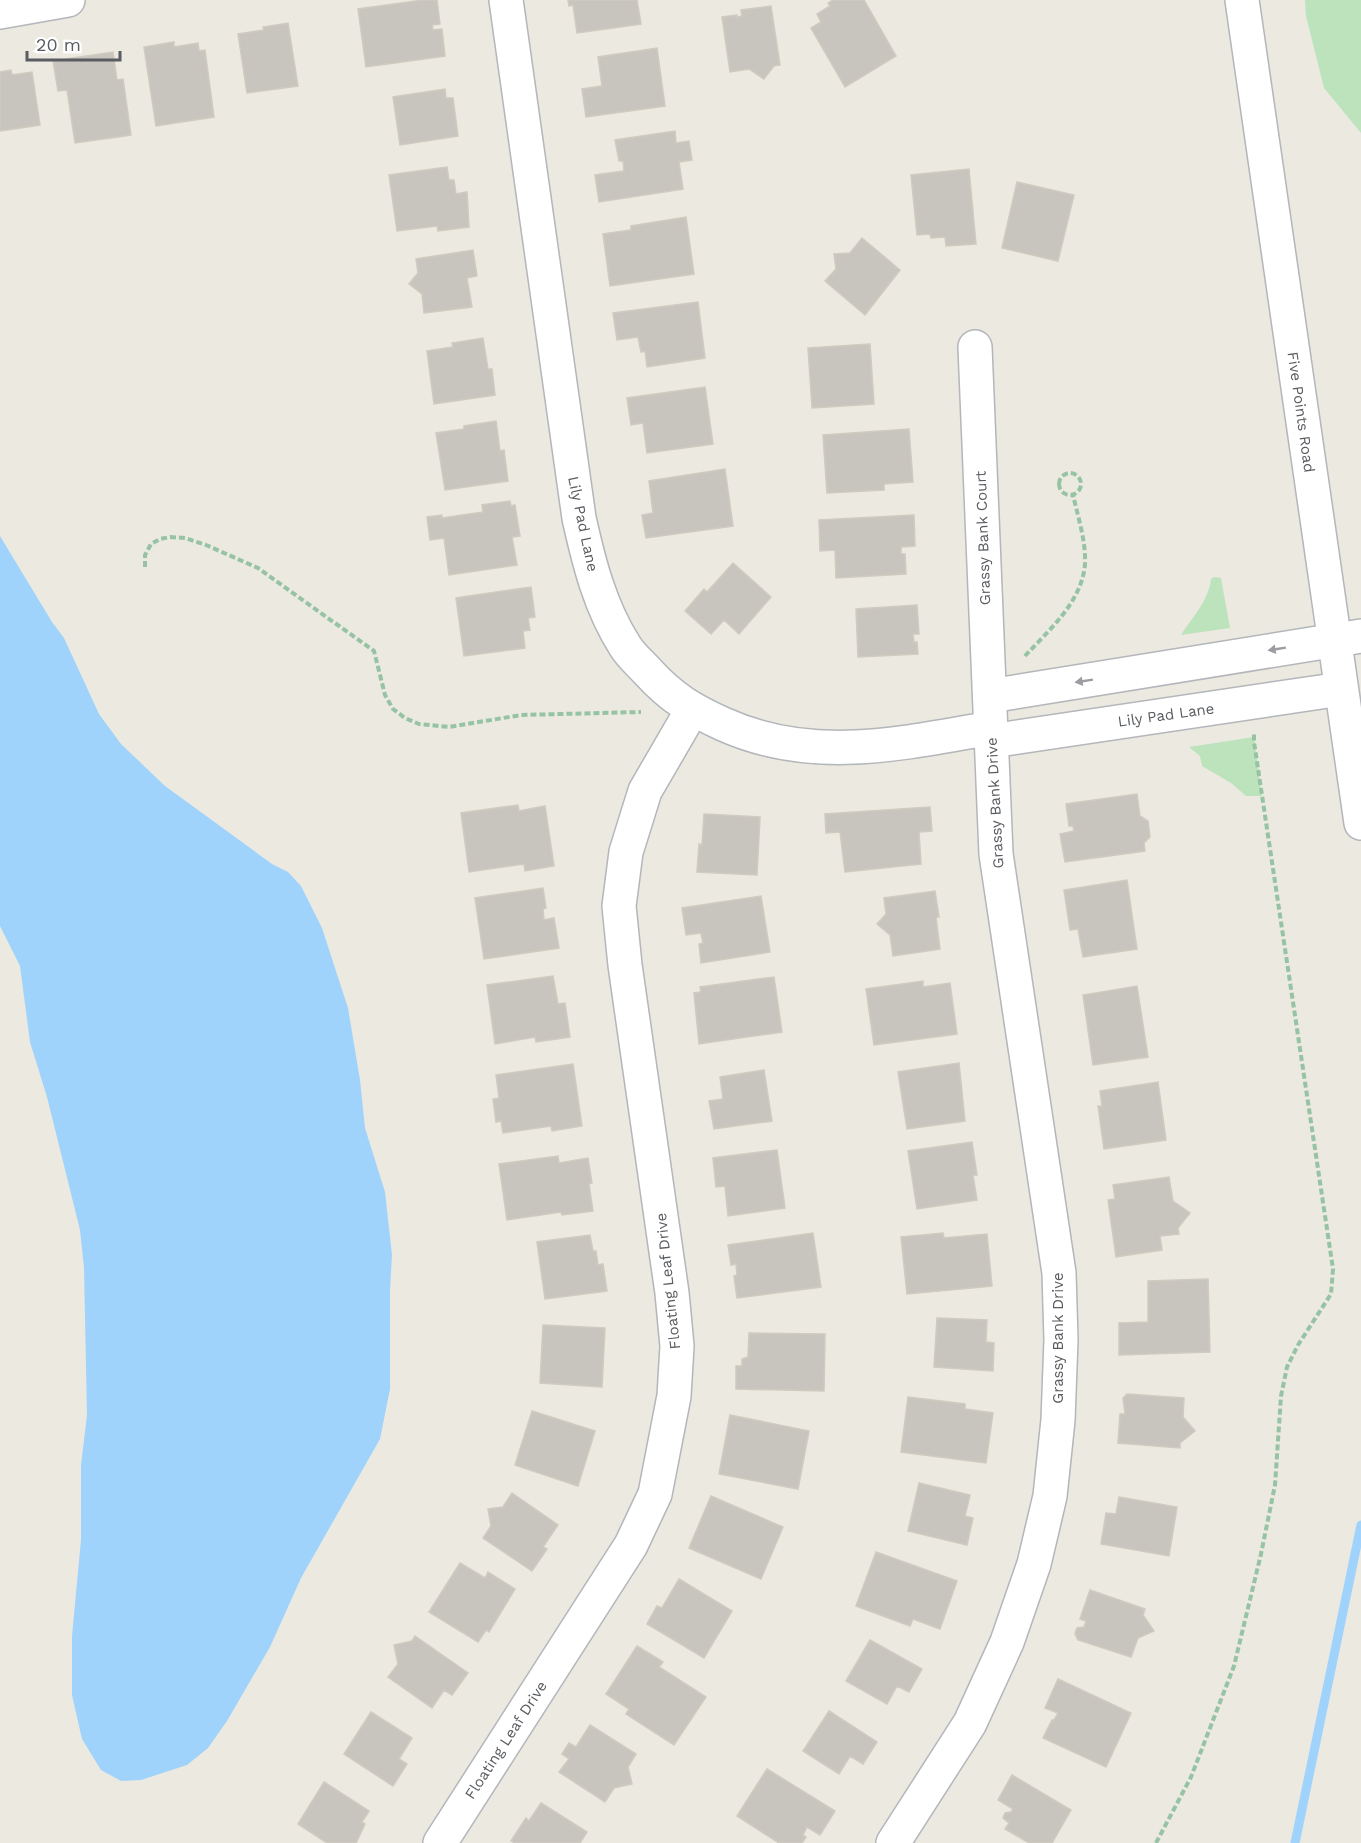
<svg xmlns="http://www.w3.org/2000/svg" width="1361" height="1843" viewBox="0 0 1361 1843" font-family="'Work Sans',sans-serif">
<rect width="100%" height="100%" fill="#ebe9e0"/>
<path fill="#bde3bd" d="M1305 0H1361V133L1324 88 1306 16Z
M1214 577 1221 578 1230 628 1181 635C1192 618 1209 600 1211 579Z
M1254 737 1262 796H1246L1231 783 1202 766 1200 756 1189 747Z"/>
<path fill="#a0d3fc" d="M0 536 52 622 64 638 99 714 121 744 165 786 272 864 288 872 301 886 322 928 348 1008 360 1080 365 1128 385 1192 392 1255 390 1290V1389L380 1439 301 1578 270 1647 227 1721 208 1748 187 1765 141 1780 121 1781 101 1770 82 1739 72 1695V1636L81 1540V1465L87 1415 84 1268 80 1230 47 1097 30 1042 20 966 0 926Z"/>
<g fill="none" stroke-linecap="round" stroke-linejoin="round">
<path stroke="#a0d3fc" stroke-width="9" d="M1295 1843 1361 1525"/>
</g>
<path fill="#c8c5bf" stroke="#d0cabf" stroke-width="1.5" d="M423 0H437L440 24 432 25 433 30 442 29 445 56 366 67 358 9Z
M568 0H637L641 24 577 33 573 5 569 6Z
M833 0H864L896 56 845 87 811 28 821 22 817 14 830 6 828 3Z
M771 6 780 65 774 66 764 79 749 69 730 72 722 17 737 15V17L742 16 741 10Z
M288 23 298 86 247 93 238 34 264 30 263 27Z
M174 42V47L198 43 199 51 205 50 214 117 156 126 144 47Z
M657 48 665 106 586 117 582 89 602 86 598 57Z
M113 52 117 80 123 79 131 135 75 143 67 90 58 91 53 61Z
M11 70 12 75 32 72 40 125 0 131V72Z
M445 89 446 98H453L458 136 400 145 393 97Z
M675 131 676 143 689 141 692 160 679 162 683 189 599 202 595 175 624 171 623 161H619L615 140Z
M447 167 449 180H454L456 194 467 192 469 227 438 231 437 226 397 231 389 175Z
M969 169 976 244 946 246 945 237 931 238 930 234 917 235 911 175Z
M1017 182 1074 195 1058 261 1002 248Z
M686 217 694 274 610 286 603 234 631 230V226Z
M862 238 900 270 865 315 825 281 836 269 834 254 850 253Z
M473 250 477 276 467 278 472 307 424 313 422 294 409 284 418 273 416 259Z
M698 302 705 358 647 367 645 351 641 352 638 337 617 340 613 313Z
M483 338 488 369H492L495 395 434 404 427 351 453 347 452 343Z
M870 344 874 404 812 408 808 348Z
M705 387 713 444 647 453 643 423 631 425 627 398Z
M496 421 500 451 504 450 508 481 445 490 436 433 464 429V426Z
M909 429 913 482 884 484V490L827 493 823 435Z
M725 469 733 526 646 538 642 515 653 513 649 481Z
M510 501 511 506 515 505 520 536 512 537 517 565 449 575 444 538 430 540 427 517 442 515V518L483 512 482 505Z
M914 515 915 546 901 547V554H905L906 574 836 578 835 550 820 551 819 520Z
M733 563 771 597 739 634 724 620 711 634 685 611 704 589 707 592Z
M531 587 535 617 528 618 530 630 523 631 525 648 464 656 456 598Z
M917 605 919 634H913L914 642H917L918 654 858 657 856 609Z
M1137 794 1140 816 1148 821 1150 837 1144 843 1145 851 1065 862 1060 834 1074 831 1073 826H1069L1066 804Z
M518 805 519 811 545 806 554 866 525 871 524 864 469 872 461 813Z
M930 807 932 831 919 832 921 864 845 872 840 832 826 833 825 814Z
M704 814 760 817 757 875 697 872 699 844 702 845Z
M1127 880 1137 949 1083 957 1078 929 1070 930 1064 890Z
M543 888 546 908 543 909 544 920 554 918 559 948 484 959 475 898Z
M935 891 939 917H936L940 949 893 956 890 935 877 924 886 914 884 898Z
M761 896 770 952 701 963 699 944 703 943 701 933 686 935 682 908Z
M553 976 558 1004 565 1003 570 1037 536 1042 535 1037 495 1044 487 985Z
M774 977 782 1032 699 1044 694 993 701 992 700 987Z
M923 981V987L950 983 957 1034 874 1045 866 989Z
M1137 986 1148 1057 1093 1065 1083 995Z
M959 1063 965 1121 907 1129 898 1072Z
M573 1064 582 1126 552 1131 551 1126 503 1133 501 1121 496 1122 493 1099 499 1098 496 1075Z
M764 1070 772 1121 714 1129 709 1101 723 1099 720 1077Z
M1158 1082 1166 1140 1104 1149 1098 1106H1102L1100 1091Z
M972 1142 977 1175H973L977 1200 917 1209 908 1151Z
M777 1150 785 1208 728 1216 725 1186 716 1187 713 1158Z
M558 1156 559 1163 588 1158 592 1183 589 1184 593 1211 562 1215 561 1212 507 1220 499 1164Z
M1169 1177 1173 1201 1190 1213 1178 1228 1179 1234 1160 1236 1162 1250 1116 1257 1108 1200 1115 1199 1113 1185Z
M813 1233 821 1287 737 1298 734 1276 737 1275 736 1264 731 1265 728 1245Z
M943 1233 944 1238 987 1234 992 1286 907 1294 901 1237Z
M590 1235 593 1251H596L598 1265 603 1264 607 1291 545 1299 537 1242Z
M1208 1279 1210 1352 1119 1355V1323L1148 1322V1281Z
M937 1318 987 1320 986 1342 994 1343 993 1371 934 1367Z
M543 1325 605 1328 602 1387 540 1383Z
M749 1333 825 1334 824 1391 736 1389V1366H742V1359L748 1357Z
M1127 1394 1184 1398 1183 1417 1195 1431 1180 1443V1448L1118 1443 1120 1414H1125L1123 1398Z
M908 1397 965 1404V1409L993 1413 986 1463 901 1452Z
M532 1411 595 1431 578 1486 515 1465Z
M730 1415 809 1431 798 1489 719 1474Z
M919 1483 970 1495 965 1516 973 1518 967 1545 908 1531Z
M512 1493 558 1525 543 1547 547 1549 532 1571 483 1538 491 1526 488 1509 503 1507Z
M711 1496 783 1527 761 1579 689 1548Z
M1119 1497 1177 1507 1169 1556 1101 1544 1106 1513 1116 1514Z
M876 1552 957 1581 940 1629 913 1619 910 1626 856 1606Z
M460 1563 485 1578 488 1572 515 1589 489 1632 486 1630 478 1642 429 1612Z
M679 1579 732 1611 704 1658 647 1624 657 1606 662 1608Z
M1090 1590 1145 1609 1143 1615 1154 1631 1138 1638 1131 1657 1078 1640 1075 1634 1077 1628 1084 1627 1086 1621 1080 1619Z
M415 1636 468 1673 452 1695 444 1690 432 1708 388 1677 398 1664 394 1645 412 1641Z
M870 1640 922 1669 909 1692 897 1686 887 1704 846 1681Z
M637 1646 663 1662 659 1667 706 1697 674 1745 626 1714 629 1709 606 1694Z
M1058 1679 1131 1713 1106 1767 1043 1738 1052 1720H1054L1058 1713 1045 1708Z
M829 1711 877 1742 863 1764 850 1756 839 1774 803 1751Z
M371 1712 412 1738 399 1759 407 1764 393 1786 344 1754Z
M590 1725 636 1754 628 1767 632 1784 614 1788 605 1802 559 1772 569 1759 562 1754 569 1743 576 1747Z
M767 1769 835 1811 820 1835 807 1827 803 1835 806 1837 802 1843H779L737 1816Z
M1012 1775 1071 1810 1052 1843H1029L1005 1829 1009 1823 1003 1818 1005 1813 1011 1812 1013 1809 998 1800Z
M324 1782 369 1811 362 1822 365 1824 356 1843H327L298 1824Z
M541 1803 587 1832 580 1843H515L511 1841 526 1818 529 1821Z"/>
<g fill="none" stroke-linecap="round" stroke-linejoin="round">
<g stroke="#b3b6ba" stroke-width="36">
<path id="minor" d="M506 0 579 518C589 563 600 607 625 646 631 656 641 664 649 673 672 698 692 710 723 724 811 764 900 744 991 728
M0 12 68 0
M990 696 1361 636
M991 741 1341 689
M440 1843 631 1545 655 1494 674 1396 677 1346 672 1293 625 965 619 906 626 852 645 791 692 710
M893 1843 970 1723 1007 1642 1034 1564 1050 1496 1058 1420 1061 1340 1059 1273 996 854 975 347"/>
</g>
<g stroke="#b3b6ba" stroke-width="36">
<path id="tertiary" d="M1242 0 1361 823"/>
</g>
<path stroke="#96c3a3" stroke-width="4" stroke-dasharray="6 3" stroke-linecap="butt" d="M1059 484a11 11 0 1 1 22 0a11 11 0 1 1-22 0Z
M145 567V555L151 544 160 539 170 537 185 538 206 545 258 568 374 651 385 695 393 709 405 718 419 724 449 727 521 715 641 712
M1025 656C1049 630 1082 602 1085 564 1086 541 1078 517 1073 495
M1156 1843 1191 1777 1234 1666 1261 1554 1275 1485 1281 1396 1287 1367 1298 1345 1331 1294 1333 1269 1254 742V732"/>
<use href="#minor" stroke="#fff" stroke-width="33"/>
<use href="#tertiary" stroke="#fff" stroke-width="33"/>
</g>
<defs><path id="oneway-solid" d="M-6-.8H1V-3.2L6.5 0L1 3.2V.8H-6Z" transform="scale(1.5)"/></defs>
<g fill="#9b9da0">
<use href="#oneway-solid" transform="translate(1277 649) rotate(171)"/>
<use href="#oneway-solid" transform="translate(1084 681) rotate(171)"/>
</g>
<g text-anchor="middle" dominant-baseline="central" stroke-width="4.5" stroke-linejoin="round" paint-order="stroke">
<g font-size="15" fill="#595c60" stroke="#fff">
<text transform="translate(1301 412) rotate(82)">Five Points Road</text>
<text transform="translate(583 524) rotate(78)">Lily Pad Lane</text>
<text transform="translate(983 538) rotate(-92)">Grassy Bank Court</text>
<text transform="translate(1166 715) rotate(-8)">Lily Pad Lane</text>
<text transform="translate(995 803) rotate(-93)">Grassy Bank Drive</text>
<text transform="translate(668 1281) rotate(-96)">Floating Leaf Drive</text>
<text transform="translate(1058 1338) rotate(-90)">Grassy Bank Drive</text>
<text transform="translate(506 1740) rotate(-57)">Floating Leaf Drive</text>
</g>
</g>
<path d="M27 51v9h93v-9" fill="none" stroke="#595c60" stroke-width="3"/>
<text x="36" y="51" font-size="18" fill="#595c60" stroke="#ffffff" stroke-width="4.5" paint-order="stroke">20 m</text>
</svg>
